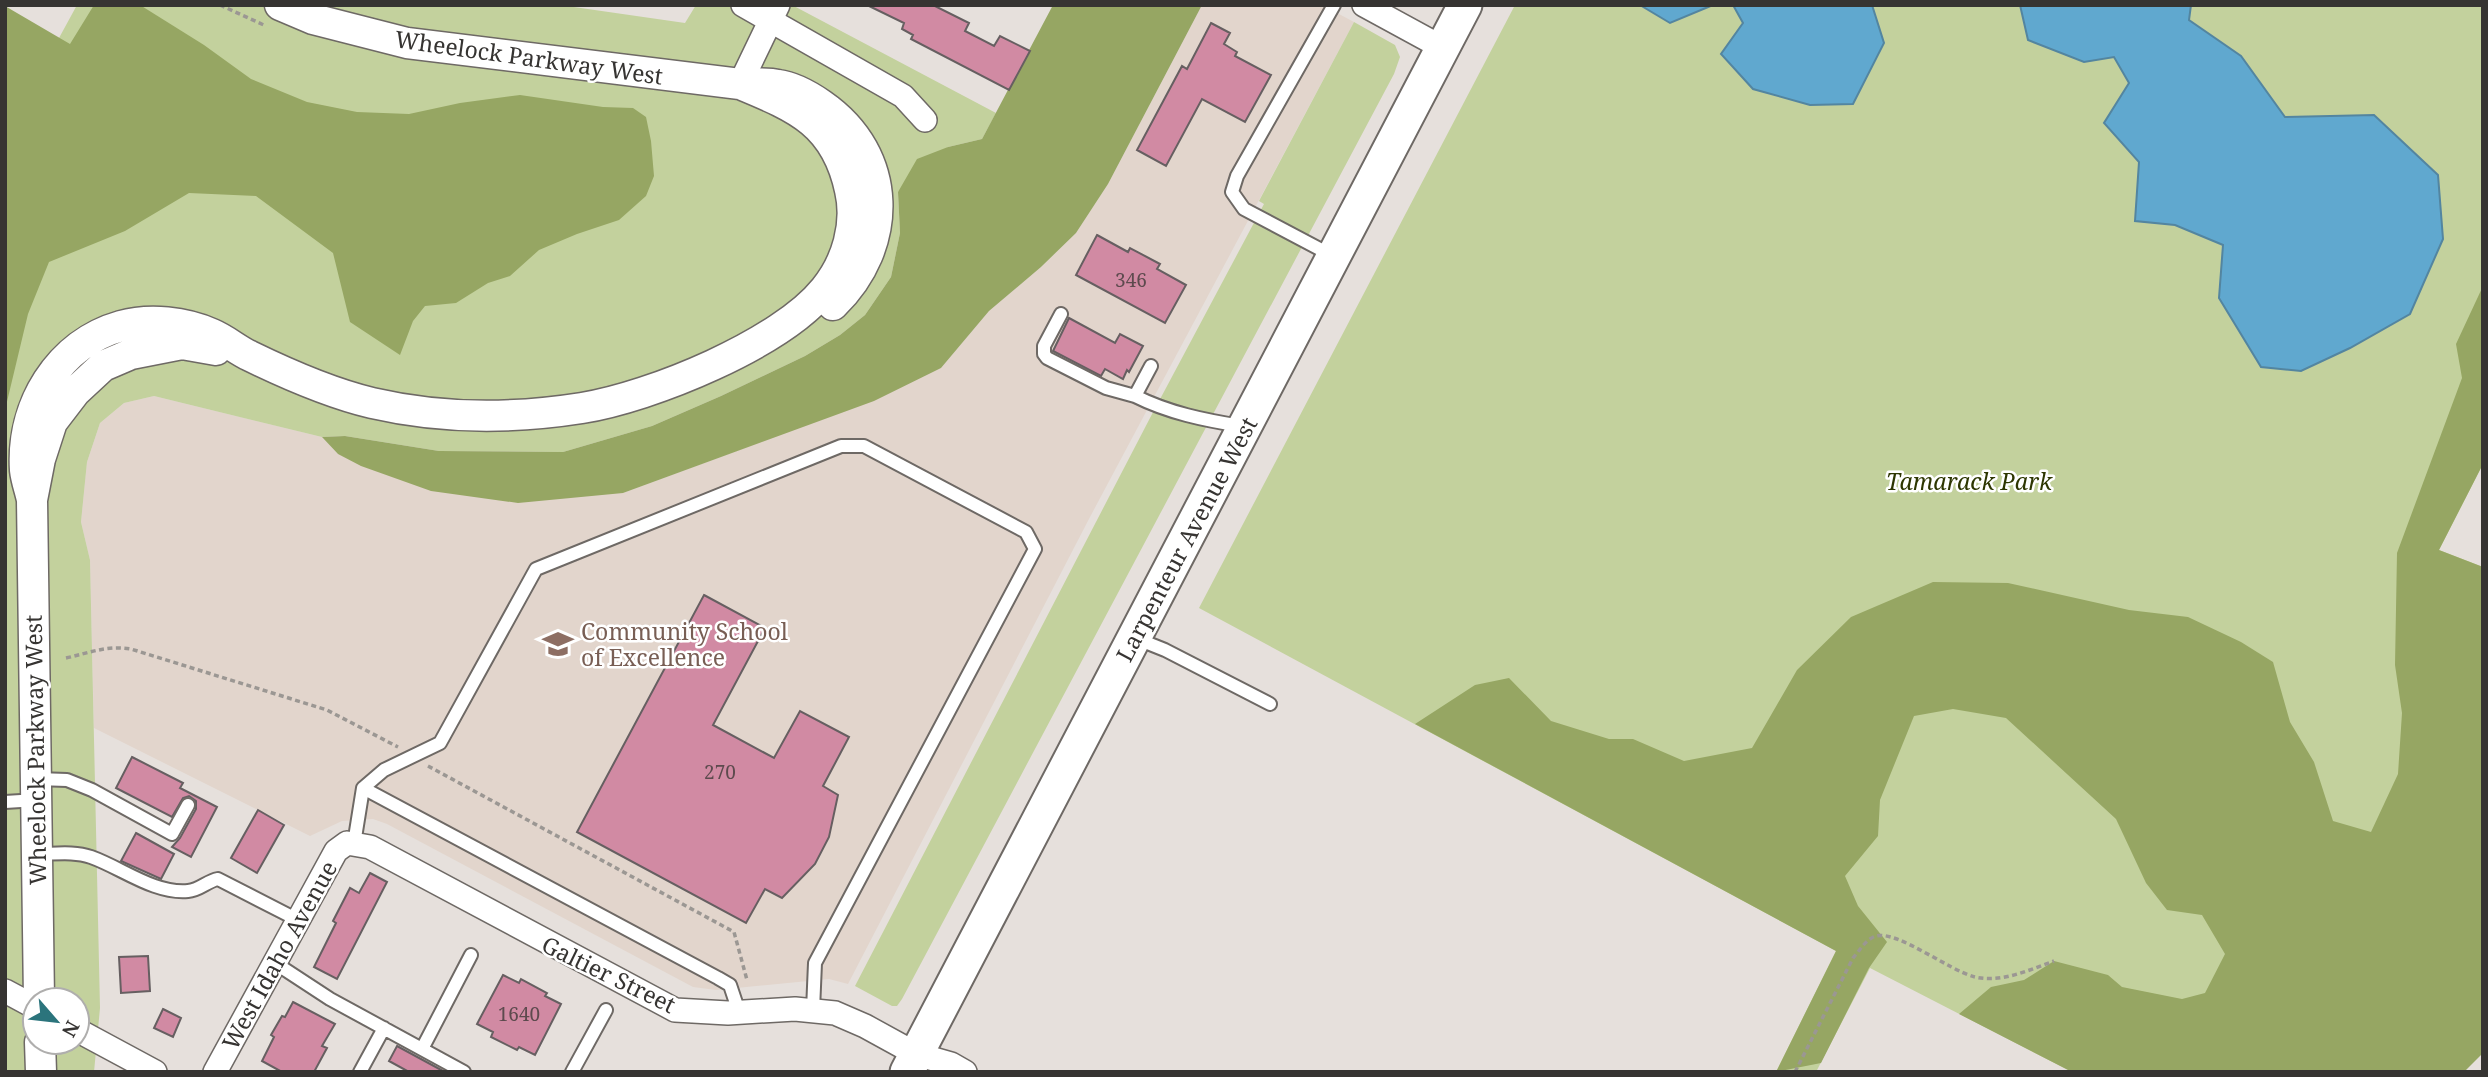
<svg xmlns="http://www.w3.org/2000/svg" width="2488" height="1077" viewBox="0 0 2488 1077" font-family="'Noto Serif',serif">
<rect width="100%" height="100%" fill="#e6e0dc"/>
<path fill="#e2d5cc" d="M1202 5H1322L1354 22 1090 517 848 984 829 979 716 990 693 987 387 824 373 819 342 821 310 836 94 728 90 560 81 522 87 462 100 423 124 403 154 396 322 437 338 454 623 493 742 449 941 368 989 311 1041 267 1076 233 1108 184Z"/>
<path fill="#c3d19d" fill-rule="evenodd" d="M77 5H560L685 23 696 5H792L996 113 982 139 948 147 898 192 900 233 891 277 865 315 840 335 805 356 721 396 652 426 563 452 439 451 345 436 322 437 154 396 124 403 100 423 87 462 81 522 90 560 100 1008 94 1072H5V137ZM35 1000H77V1042H35Z
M1515 5H2483V464L2439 550 2483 567 2321 1072H2072L1870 968 1816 1072H1776L1836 951 1199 608Z
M1354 22 1395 45 1400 57 1394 74 902 999 897 1006H892L855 986 1150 418 1264 204 1259 201Z"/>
<path fill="#96a663" d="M94 5H140L204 45 251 79 307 102 357 112 409 114 460 103 520 95 603 107 633 108 646 117 651 141 654 176 646 196 619 220 577 234 539 250 510 276 488 283 456 303 425 306 413 321 400 355 350 322 333 253 256 196 189 193 125 231 49 262 28 314 5 410V6L70 44Z
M1053 5H1202L1108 184 1076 233 1041 267 989 311 941 368 874 401 623 493 518 503 431 491 361 466 338 454 322 437 345 436 439 451 563 452 652 426 721 396 805 356 840 335 865 315 891 277 900 233 898 192 917 159 948 147 982 139Z
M2483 286V464L2439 550 2483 567V1053L2464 1072H2072L1959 1014 1991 987 2024 980 2054 961 2108 975 2122 987 2182 999 2205 993 2225 954 2202 915 2167 910 2146 883 2116 819 2006 718 1953 709 1914 716 1880 800 1878 836 1845 876 1858 906 1887 942 1869 968 1821 1063 1776 1072 1836 951 1415 724 1475 685 1509 678 1551 721 1609 739H1633L1684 761 1752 748 1797 670 1851 617 1933 582 2008 583 2129 610 2188 617 2241 642 2273 662 2290 722 2314 762 2333 821 2371 832 2398 774 2402 713 2395 665 2397 553 2462 378 2456 344Z"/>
<path fill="#60a8cf" stroke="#5385a0" stroke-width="2" d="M1640 5H1713L1670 23Z
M1733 5H1872L1884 43 1853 104 1810 105 1753 89 1721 54 1743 23Z
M2020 5H2191L2189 20 2241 56 2285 117 2374 115 2438 175 2443 239 2410 314 2350 348 2301 371 2261 367 2219 298 2223 245 2175 225 2135 221 2139 162 2104 123 2129 83 2114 57 2084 62 2028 40Z"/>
<path fill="#d18aa3" stroke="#665f61" stroke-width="2" d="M867 5H933L969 23 965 31 994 46 1000 36 1030 51 1009 90 911 39 913 35 902 29 904 23Z
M1211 23 1230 33 1224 44 1237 52 1235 56 1271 75 1245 122 1202 99 1166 166 1137 150 1182 66 1187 69Z
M1097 235 1128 252 1130 248 1160 264 1157 269 1186 285 1165 323 1076 275Z
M1069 318 1115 343 1120 334 1143 346 1129 372 1127 370 1123 379 1105 369 1101 376 1053 351Z
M704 595 765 628 713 725 774 758 800 711 849 737 823 786 838 795 829 837 815 864 782 898 765 889 746 923 577 832Z
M132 757 183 783 180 788 217 807 191 857 172 847 180 838 196 809V801L189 796 183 798 172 817 116 788Z
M258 810 284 825 257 873 231 858Z
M136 833 174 854 161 879 121 861Z
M370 873 387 882 337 979 314 967 336 923 333 921 350 888 359 893Z
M148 956 150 991 121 993 119 957Z
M503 975 519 983 521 979 547 993 545 996 561 1004 535 1055 519 1047 517 1050 491 1037 493 1032 477 1024Z
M293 1002 335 1024 322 1046 327 1048 314 1072H282L262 1061 274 1037 271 1035 282 1016 285 1017Z
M163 1009 181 1018 173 1037 154 1028Z
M397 1046 445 1072H409L389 1061Z"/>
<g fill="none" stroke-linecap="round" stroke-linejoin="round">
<g stroke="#6e6965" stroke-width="16">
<path id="service" d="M1333 256 1244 209 1232 192 1237 176 1334 5
M1061 314 1044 346V354L1047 358 1106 388 1135 396 1151 366
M1135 396C1169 413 1204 420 1241 426
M1135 638 1165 650 1270 704
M37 779 67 780 92 790 172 834 188 805
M363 788 718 978 730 985 739 1012
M5 802 37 800
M354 844 363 788 384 770 440 743 536 569 841 446H864L1026 532 1035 549 815 963 813 1010
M37 854C55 854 74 851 91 857 122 868 154 894 188 891 200 890 207 881 218 879L298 920
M275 963 330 999 464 1072
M422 1049 471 955
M360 1072 384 1028
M572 1072 606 1010"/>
</g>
<g stroke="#6e6965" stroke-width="26">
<path id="minor" d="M743 5 903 96 925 120
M1364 5 1443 48
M740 84 778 5
M5 991 35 1007
M77 1030 155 1072
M215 1072 336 851 347 843 370 847 675 1010 728 1013 795 1009 835 1013 865 1026 916 1054 951 1064 965 1072"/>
</g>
<g stroke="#6e6965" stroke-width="33">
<path id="tertiary" d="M280 5 313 19 407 43 740 84C752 84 766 82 778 85 794 87 809 96 822 105 894 155 894 246 833 305
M32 500C30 490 26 480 25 470 21 406 58 344 121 326 150 318 185 322 212 334 226 340 237 350 250 356 289 375 330 393 372 403 441 419 512 419 582 408 651 397 781 344 825 289 847 262 858 224 850 190 836 124 798 108 740 84
M39 1000 32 500 40 459 52 422 75 392 103 366 131 354 182 344 216 350
M40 1042 41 1072"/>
</g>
<g stroke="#6e6965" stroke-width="37">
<path id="secondary" d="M907 1072 1465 5"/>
</g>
<path stroke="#9b9793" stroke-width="3.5" stroke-dasharray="5 3.5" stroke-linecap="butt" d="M220 5 266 26
M66 658C89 653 107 645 131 649L327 710 398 747
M428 766 734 932 747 980
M5 954V970
M1795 1072 1853 958C1860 950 1866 939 1876 936 1897 930 1950 971 1975 977 2002 983 2029 970 2054 961"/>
<use href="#service" stroke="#fff" stroke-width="12"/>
<use href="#minor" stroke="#fff" stroke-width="23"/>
<use href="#tertiary" stroke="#fff" stroke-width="30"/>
<use href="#secondary" stroke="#fff" stroke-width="33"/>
</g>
<defs>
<g id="school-bare" transform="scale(2.415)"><path d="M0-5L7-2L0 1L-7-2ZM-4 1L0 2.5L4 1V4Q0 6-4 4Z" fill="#8d6e63" stroke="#fff" stroke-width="2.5" paint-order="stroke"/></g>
</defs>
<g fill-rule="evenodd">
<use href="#school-bare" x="558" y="644"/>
</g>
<g text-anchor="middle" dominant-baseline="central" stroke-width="5" stroke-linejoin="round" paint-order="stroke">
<g font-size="19" fill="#5d4a4e">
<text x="1131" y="280">346</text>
<text x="720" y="772">270</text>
<text x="519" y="1014">1640</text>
</g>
<g font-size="23" fill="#363432" stroke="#fff">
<text transform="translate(529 57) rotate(8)">Wheelock Parkway West</text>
<text transform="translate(1186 539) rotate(-62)">Larpenteur Avenue West</text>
<text transform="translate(35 750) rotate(-91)">Wheelock Parkway West</text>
<text transform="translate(279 955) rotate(-61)">West Idaho Avenue</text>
<text transform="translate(609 974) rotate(26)">Galtier Street</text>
</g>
<g font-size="23" font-style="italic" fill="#2d3601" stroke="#fff">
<text x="1969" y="481">Tamarack Park</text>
</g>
<g font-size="23" fill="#785e54" stroke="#fff" text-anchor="start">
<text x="581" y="631">Community School<tspan x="581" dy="26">of Excellence</tspan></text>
</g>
</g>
<rect width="2488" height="1077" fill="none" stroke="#363432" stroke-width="14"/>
<g transform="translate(56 1021) rotate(118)"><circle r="33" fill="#ffffff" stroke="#afaead" stroke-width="2"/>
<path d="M0-5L12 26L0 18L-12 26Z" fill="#2b747c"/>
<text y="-10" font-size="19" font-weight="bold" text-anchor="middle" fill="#363432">N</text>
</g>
</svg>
